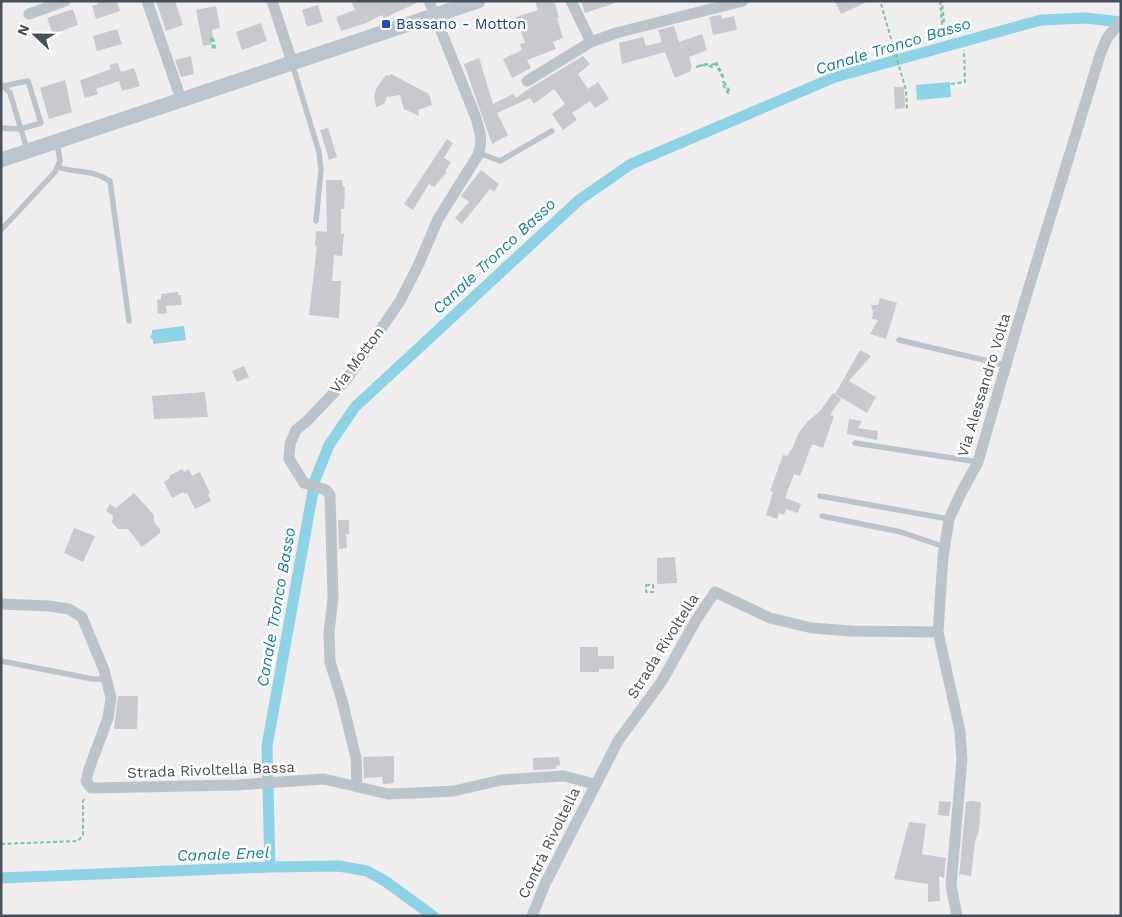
<svg xmlns="http://www.w3.org/2000/svg" width="1122" height="917" viewBox="0 0 1122 917" font-family="'Work Sans',sans-serif">
<rect width="100%" height="100%" fill="#efeded"/>
<path fill="#8dd2e5" d="M950 82 951 97 917 100 916 85Z
M184 326 186 340 153 344V340L150 337 152 334V330Z"/>
<g fill="none" stroke-linecap="round" stroke-linejoin="round">
<path stroke="#8dd2e5" stroke-width="11" d="M270 867 267 746 315 480 329 445 355 407 579 200 631 164 835 77 1041 20 1085 18 1121 22
M1 878 270 867 339 866 367 871 385 881 433 916"/>
</g>
<path fill="#c7c9cf" d="M97 1H117L120 11 96 19 92 6 98 4Z
M156 1H175L183 25 166 31Z
M351 1H421L384 18 382 15 366 23 341 31 336 17 355 10Z
M535 1H554L559 17 557 18 563 38 553 42 556 49 527 60 531 68 512 78 503 59 522 50 520 44 525 43 516 17 538 10Z
M581 1H615V3L585 13Z
M835 1H869L841 14Z
M318 5 323 22 307 27 302 10Z
M216 6 220 28 212 30 213 38 211 39 212 44 203 46 196 10Z
M73 9 78 25 53 34 47 18Z
M721 15 722 19 734 16 737 30 713 35 709 17Z
M261 23 267 41 242 50 236 32Z
M674 26 679 42 702 34 707 50 689 57 692 68 690 69 691 71 675 78 665 52 622 64 619 43 643 37 646 46 662 42 658 30Z
M117 29 122 44 97 51 93 36Z
M191 56 194 74 181 77 175 60Z
M583 56 590 64 578 74 588 89 598 82 609 99 595 108 590 101 572 113 577 120 563 130 552 114 565 104 554 89 534 104 530 98 497 113 508 135 492 144 464 64 479 58 493 104 513 94 516 98 530 88Z
M118 63 121 72 134 68 140 86 122 91 119 81 96 89 98 94 85 98 80 81 81 80 111 69 109 65Z
M391 74 429 94 432 105 418 110 419 116 404 109 400 95 387 97 384 104 376 107 374 96 377 87 386 75 389 76Z
M65 80 72 112 49 119 40 88Z
M894 87H904L905 108 895 109Z
M328 128 337 157 329 160 320 130Z
M447 139 453 143 444 158 451 162 445 171 447 172 434 187 429 184 413 210 404 204Z
M481 170 499 184 494 192 490 189 462 224 455 218 469 202 461 196Z
M326 180H342L343 187H345L344 209H341V234H344L342 256 334 255 332 281H341L339 318 309 315 317 246H315L316 231 327 232Z
M178 292V295H181L182 305 166 306 167 313 158 314 157 300 161 299V294Z
M880 298 897 303 886 339 870 334 878 320 872 319 873 312 871 305H878Z
M860 350 871 356 849 381 876 397 867 413 835 394Z
M244 366 249 377 237 382 232 371Z
M205 392 208 417 154 419 152 396Z
M833 393 841 399 830 415 834 416 823 448 812 444 800 476 794 474 785 498 801 504 798 513 786 509 784 515 779 513 777 519 766 515 773 492 770 491 783 455 787 456 793 447 798 434 807 422 820 411Z
M849 419 862 421 858 428 878 431 877 440 847 434Z
M182 469 184 472 189 469 192 476 200 472 210 493 208 495 211 501 195 509 187 493 185 494 183 492 172 498 164 482 170 478 169 476Z
M134 493 154 515V522L160 529V533L142 547 128 529H118L112 522 113 516 106 511 110 504 116 508Z
M338 520H349V534H346L347 548 339 549Z
M74 528 95 536 83 562 64 553Z
M675 557 677 583 657 584V558Z
M580 647H598V656H614V669H599V672H580Z
M118 696H138L137 729H114Z
M394 756V783L383 784 382 777 364 778 363 757Z
M559 757 560 765 556 766V769L533 770V758Z
M939 801 951 802 949 816 938 815Z
M972 801 981 802 979 830 975 842 971 876 960 874 959 877 966 802Z
M909 822 926 824 922 854 946 858 944 878 939 876 940 901 928 902V884L894 879Z"/>
<g fill="none" stroke-linecap="round" stroke-linejoin="round">
<path stroke="#78c6a0" stroke-width="2" stroke-dasharray="4 2.5" stroke-linecap="butt" d="M940 1 942 24 944 23 942 1
M881 4 906 90 907 109
M213 38 215 48 213 49 211 39Z
M716 62 724 78H723L716 64 712 67 705 65 696 67 705 64 712 65Z
M724 82 730 92 728 93 722 83Z
M951 84 965 82 964 50
M646 585H653V592H646Z
M1 844 78 841 83 835V801L85 798"/>
<path stroke="#bcc4cb" stroke-width="5.5" d="M292 63 319 152 321 170 316 221
M1 86H3L10 93 27 149
M1 128 20 129 41 123 28 81 3 86
M479 153 500 161 552 131
M57 167C78 174 89 168 110 181L129 321
M1 230 55 172 60 161 57 142
M899 340 1005 365
M855 443 978 462
M820 496 949 519
M822 516 901 532 945 547
M1 661 93 679H106"/>
<path stroke="#bcc4cb" stroke-width="11" d="M147 1 181 99
M272 1 292 62
M571 1 591 42
M29 14 65 1
M527 81 591 42 616 33 743 1
M1 604 49 606 69 609 82 617 104 670 111 698 108 718 89 769 86 781 91 788 237 785 324 779 388 794 416 793 454 791 501 780 564 776 594 784
M357 787 356 758 342 700 330 662 329 633 333 597 330 495 326 490 304 483 289 459 290 444 296 430 307 421 347 379 400 301 418 266 438 219 478 155C483 141 480 132 476 118L429 1
M532 916 545 884 618 741 662 681 696 620 715 592 770 618 812 628 851 631 938 632
M957 916 951 885 962 759 960 731 938 632 943 557 949 519 961 493 978 462 1018 323 1100 55 1107 38 1121 21"/>
<path stroke="#bbc5d0" stroke-width="15" d="M1 160 478 1"/>
</g>
<rect fill="#1a4fb4" stroke="#fff" stroke-width="2" x="381" y="19" width="10" height="10" rx="2.5"/>
<g text-anchor="middle" dominant-baseline="central" stroke-width="5" stroke-linejoin="round" paint-order="stroke">
<g font-size="15" fill="#164399" stroke="#fff" text-anchor="start">
<text x="396" y="24">Bassano - Motton</text>
</g>
<g font-size="15" fill="#465059" stroke="#fff">
<text transform="translate(357 360) rotate(-53)">Via Motton</text>
<text transform="translate(984 385) rotate(-73)">Via Alessandro Volta</text>
<text transform="translate(663 646) rotate(-58)">Strada Rivoltella</text>
<text transform="translate(211 770) rotate(-2)">Strada Rivoltella Bassa</text>
<text transform="translate(549 843) rotate(-64)">Contrà Rivoltella</text>
</g>
<g font-size="16" font-style="italic" fill="#15809d" stroke="#fff">
<text transform="translate(893 46) rotate(-17)">Canale Tronco Basso</text>
<text transform="translate(494 256) rotate(-43)">Canale Tronco Basso</text>
<text transform="translate(276 607) rotate(-80)">Canale Tronco Basso</text>
<text transform="translate(223 854) rotate(-2)">Canale Enel</text>
</g>
</g>
<rect width="1122" height="917" fill="none" stroke="#465059" stroke-width="5"/>
<g transform="translate(35 35) rotate(292)" stroke="#ffffff" stroke-width="4" paint-order="stroke">
<path d="M0-4L9 19L0 12L-9 19Z" fill="#465059"/>
<text y="-8" font-size="14" font-weight="bold" text-anchor="middle" fill="#465059">N</text>
</g>
</svg>
